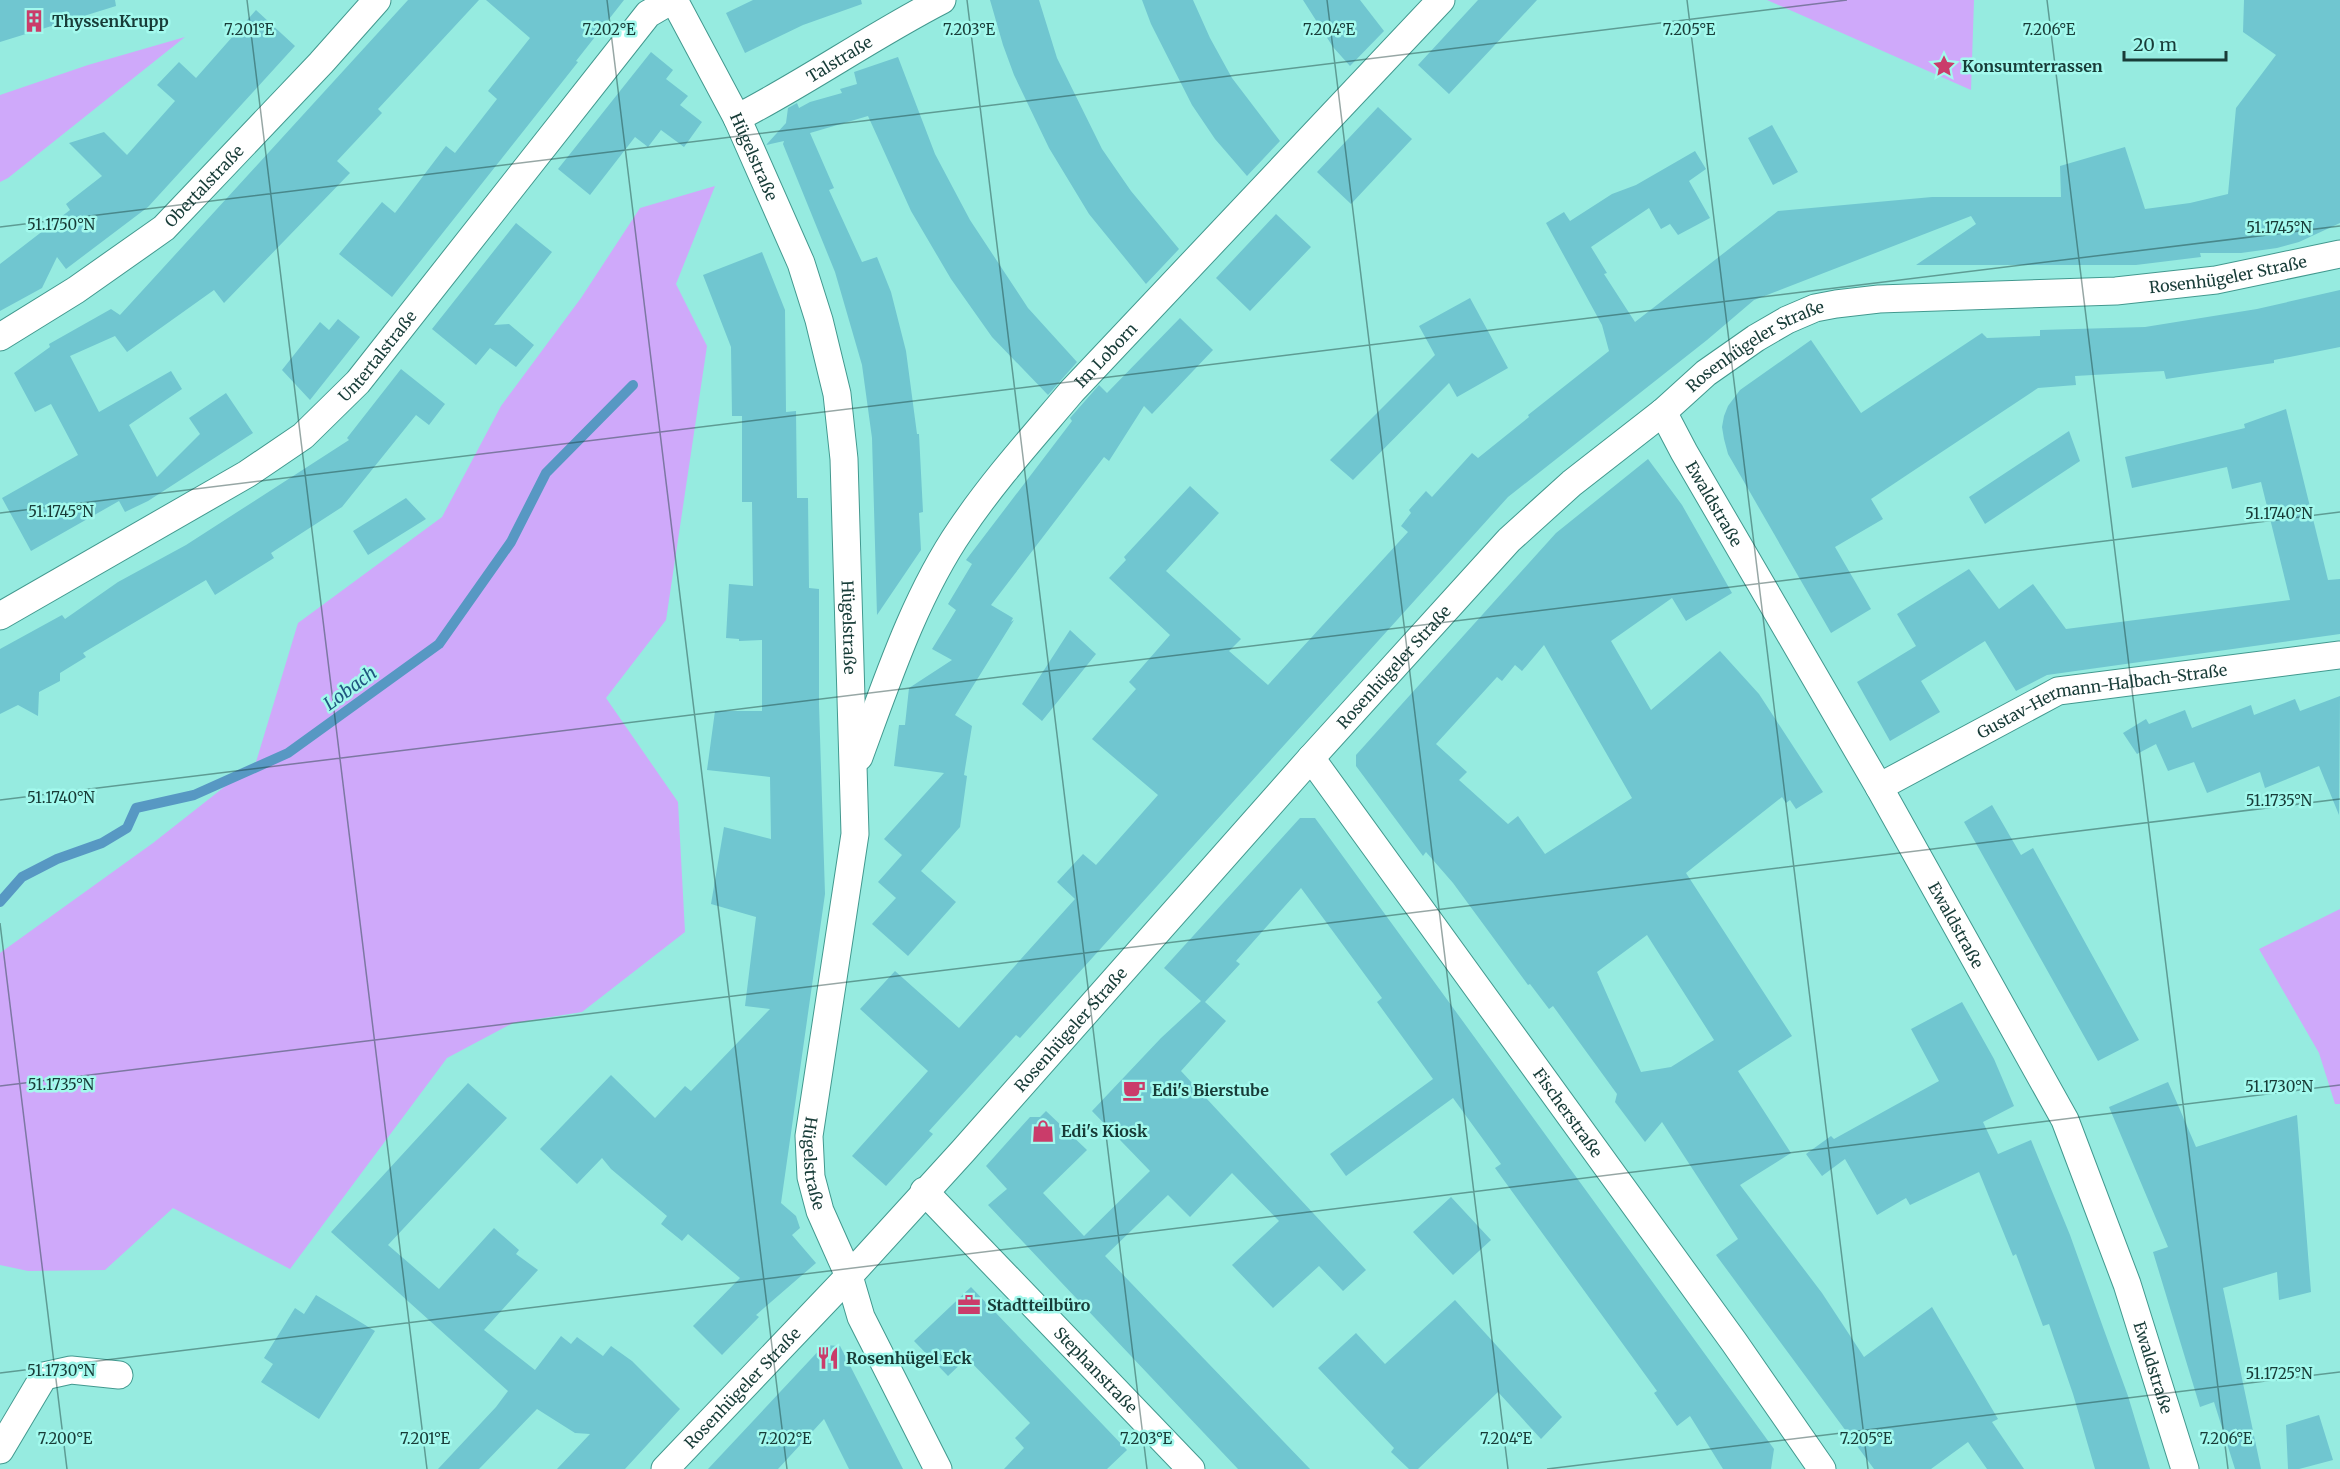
<svg xmlns="http://www.w3.org/2000/svg" width="2340" height="1469" viewBox="0 0 2340 1469" font-family="Merriweather,serif">
<rect width="100%" height="100%" fill="#96ebe0"/>
<path fill="#cfa9fa" d="M1767 0H1974L1971 90Z
M185 37 8 178 0 182V95L88 65Z
M715 186 676 284 707 346 666 620 606 698 678 802 685 932 582 1012 513 1023 447 1058 290 1269 173 1208 105 1270 28 1271 0 1265V953L153 843 256 762 298 623 442 517 501 406 581 298 640 208Z
M2340 909V1104H2335L2319 1053 2259 949Z"/>
<g fill="none" stroke-linecap="round" stroke-linejoin="round">
<path stroke="#5798c3" stroke-width="10" d="M0 902 22 877 57 859 102 843 127 828 136 808 194 795 288 753 439 644 511 542 546 473 633 385"/>
</g>
<path fill="#70c6d0" fill-rule="evenodd" d="M0 0H115L116 6 0 42Z
M408 0H479L378 109 382 113 337 161 350 173 224 303 214 290 127 352 115 336 70 356 99 412 171 371 182 389 129 425 157 477 200 434 189 418 226 393 253 433 148 501 125 512 119 501 31 551 2 498 78 455 51 404 35 412 14 373 50 347 49 344 111 309 120 315Z
M486 0H624L576 61 578 62 392 297 339 254 382 202 395 213 446 146 455 153 497 99 488 91 530 38Z
M753 0H861L862 4 803 25 745 53 726 13Z
M990 0H1039L1057 58 1102 149 1131 191 1179 249 1146 284 1089 214 1049 148 1014 75 1003 45Z
M1142 0H1193L1210 38 1232 78 1280 141 1247 176 1215 139 1192 105 1151 24Z
M1303 0H1360L1384 31 1350 66 1333 47Z
M1478 0H1537L1449 94 1418 65Z
M2244 0H2340V223L2299 242 2277 248 2241 253H2200L2201 257 2136 265H1916L1976 224 1971 216 1754 300 1707 340 1508 497 1020 1038 1016 1035 929 1131 933 1134 886 1186 852 1156 928 1071 860 1009 895 971 959 1028 1075 899 1057 882 1083 854 1096 865 1158 795 1092 739 1136 689 1129 682 1170 635 1109 578 1126 560 1124 557 1190 486 1219 513 1166 571 1241 639 1229 651 1268 685 1408 532 1401 526 1411 513 1409 510 1426 491 1432 497 1472 453 1478 458 1529 417 1528 415 1609 351 1602 325 1546 223 1564 212 1570 221 1612 194 1636 185 1695 151 1706 169 1689 181 1710 218 1678 235 1670 224 1661 229 1649 208 1591 247 1607 273 1604 274 1635 322 1778 211 1932 197H2061L2060 166 2125 147 2145 209 2190 203 2228 194 2236 108 2276 55 2243 32Z
M256 10 295 46 148 207 66 269 57 257 42 288 0 311V264L70 210 66 204 102 176 69 143 104 132 127 155 175 101 157 85 179 62 196 78Z
M651 52 673 70 666 79 688 96 680 105 702 122 684 147 661 130 648 147 635 137 590 195 558 169Z
M898 57 935 154 970 220 1028 308 1077 362 1048 395 992 337 951 279 911 211 868 116 810 133 834 188 829 190 862 262 877 257 891 292 906 351 917 434H919L923 512 919 513 921 550 877 615 872 438 862 365 835 272 783 144 784 141 766 145 786 123 788 108 797 103 799 108 810 102 842 93 840 89 857 84 854 72Z
M1378 107 1412 139 1351 204 1317 172Z
M1772 125 1798 172 1773 185 1748 138Z
M1276 214 1311 247 1250 311 1216 278Z
M516 223 552 252 494 325 509 324 534 345 516 367 490 348 476 365 432 329Z
M762 252 785 310 786 412 796 411 797 498H808L809 588 819 589V705L825 894 781 1203 796 1216 800 1228 792 1235 816 1263 756 1315 759 1317 722 1355 693 1326 740 1278 688 1234 682 1241 661 1224 667 1216 611 1169 602 1158 577 1184 540 1149 611 1075 655 1118 685 1086 691 1091 770 1009 745 1006 756 917 711 904 724 827 771 839 770 777 707 770 715 711H762V640L739 641V639L726 638 729 584 753 586 752 502H742V416H732L731 347 703 275Z
M2340 290V347L2274 360V363L2166 379 2164 371 2075 376 2076 385 2038 388 1913 471 1871 499 1883 519 1835 547 1871 609 1831 633 1728 454 1724 439 1722 427 1724 416 1728 406 1740 390 1811 340 1861 413 1982 333 1987 338 2040 336V330L2145 327 2257 309Z
M1470 298 1508 368 1457 397 1449 383 1353 480 1330 460 1435 355 1419 326Z
M1180 318 1213 350 1152 414 1144 406 1109 461 1104 457 991 605 1013 618 1011 622 1014 620 955 715 972 726 964 775 967 776 960 827 921 871 956 902 908 956 872 924 896 898 878 882 902 855 884 839 944 773 894 766 899 725H905L909 688 952 660 932 649 956 610 948 604 972 564 966 560 1072 421 1070 418 1099 385 1107 393Z
M338 319 360 337 310 400 282 370 320 322 329 330Z
M401 369 445 404 429 425 416 415 342 507 271 553 274 558 215 595 206 580 83 653 86 657 60 673V681L39 692 38 716 18 705 0 714V649L62 615 65 619 118 582 186 545 349 440 347 438Z
M2286 409 2328 580 2340 579V634L2047 675 2016 691 1985 641 1921 681 1940 712 1890 741 1857 682 1916 646 1897 614 1969 569 1999 609 2033 584 2066 629 2290 600 2261 482 2232 489 2227 467 2132 488 2125 457 2245 428 2244 424Z
M2069 431 2080 461 1985 524 1969 497Z
M1648 459 1682 505 1732 593 1686 621 1672 598 1611 641 1651 710 1720 651 1759 694 1823 792 1796 809 1790 800 1786 803 1782 797 1686 873 1792 1036 1738 1071 1791 1153 1740 1185 1822 1293 1864 1357 1932 1307 1998 1419 1992 1422 2024 1469H1987L1968 1442 1931 1469H1874L1716 1255 1738 1239 1662 1122 1645 1142 1615 1102 1617 1094 1553 1006 1549 1009 1530 984 1528 985 1453 883 1426 852 1423 856 1356 766V755L1556 533ZM1544 645 1632 798 1545 854 1518 816 1508 824 1459 780 1467 772 1436 744 1497 677 1502 681 1515 665 1522 671ZM1647 935 1714 1040 1671 1067 1641 1072 1597 972Z
M406 498 426 519 368 555 353 531Z
M1070 630 1096 654 1042 721 1022 704Z
M2340 696 2339 815 2319 766 2265 788 2260 772 2207 793 2194 762 2168 771 2156 744 2137 754 2123 733 2146 719 2149 724 2185 710 2192 728 2251 705 2254 715 2295 699 2300 711Z
M1992 805 2021 855 2033 848 2139 1040 2098 1061 1964 822Z
M1300 818H1315L1774 1449 1771 1469H1723L1690 1416 1677 1426 1654 1393 1657 1391 1495 1168 1501 1164 1453 1098 1346 1176 1330 1154 1433 1079 1377 1002 1382 998 1301 888 1236 961 1240 964 1205 1002 1226 1021 1181 1071 1366 1270 1343 1291 1319 1266 1273 1308 1232 1265 1279 1221 1232 1173 1190 1217 1168 1195 1105 1256 1310 1469H1238L988 1205 1007 1189 986 1166 1030 1117H1040L1046 1111 1087 1150 1043 1193 1084 1236 1150 1171 1092 1111 1161 1038 1201 1001 1164 968Z
M1962 1002 1994 1059 2014 1106 1983 1122 1998 1154 2031 1140 2070 1235 2104 1330 2128 1396 2150 1469H2095L2073 1394 2049 1324 2043 1326 2016 1254 2013 1256 1979 1172 1910 1205 1906 1198 1877 1215 1845 1159 1822 1176 1806 1154 1831 1136 1834 1139 1939 1081 1911 1029Z
M2168 1082 2196 1147 2297 1115 2311 1292 2279 1300 2277 1272 2223 1288 2261 1469H2235L2214 1402 2200 1407 2153 1252 2168 1247 2109 1107Z
M468 1083 507 1118 388 1245 439 1289 494 1228 519 1250 516 1254 538 1270 484 1330 535 1370 561 1336 571 1344 577 1337 603 1356 611 1346 632 1361 680 1409 625 1469H557L590 1434 575 1433 537 1409 479 1469H438L496 1407 508 1391 331 1232Z
M1451 1197 1491 1240 1453 1275 1413 1232Z
M971 1287 1127 1450 1107 1469H1004L1024 1448 1015 1438 1030 1423 967 1358 948 1376 914 1341Z
M316 1295 375 1331 319 1419 261 1382 273 1364 264 1358 295 1308 304 1314Z
M1455 1300 1562 1417 1541 1439 1498 1392 1418 1469H1409L1391 1452 1394 1448 1318 1368 1356 1333 1385 1364Z
M824 1345 840 1346 903 1469H849L824 1419 778 1469H708Z
M2319 1415 2333 1460 2299 1469H2288L2286 1425Z"/>
<g fill="none" stroke-linecap="round" stroke-linejoin="round">
<g stroke="#42998f" stroke-width="29">
<g id="street">
<path id="s1" d="M674 0 737 118 801 263 819 320 837 394 844 459 855 834 809 1136 811 1177 820 1211 849 1276 861 1317 938 1469"/>
<path id="s2" d="M737 118C807 82 872 36 942 0"/>
<path id="s3" d="M0 337 76 290 164 228 321 63 377 0"/>
<path id="s4" d="M1663 412 1684 452 1879 787 2065 1120 2127 1284 2185 1469"/>
<path id="s5" d="M0 616 247 474 303 436 358 382 648 14 672 0"/>
<path id="s6" d="M859 757C887 681 915 596 961 529 994 480 1034 436 1072 391L1441 0"/>
<path id="s7" d="M1311 758 1734 1342 1822 1469"/>
<path id="s8" d="M1879 787 2058 691 2340 655"/>
<path id="s9" d="M924 1191 1191 1469"/>
<path d="M0 1450 44 1376 71 1370 119 1375"/>
<path id="s10" d="M665 1469 849 1276 963 1151 1311 758 1509 540 1572 483 1663 412 1706 373 1756 338 1787 320 1815 308 1836 304 1879 299 2116 291 2216 280 2340 254"/>
</g>
</g>
<use href="#street" stroke="#fff" stroke-width="27"/>
</g>
<path fill="none" stroke="#183c38" stroke-width="1.5" stroke-opacity="0.45" d="M247 0 427 1469M607 0 787 1469M967 0 1147 1469M1327 0 1508 1469M1687 0 1868 1469M2047 0 2228 1469M0 227 1847 0M0 513 2340 226M0 800 2340 512M0 923 67 1469M0 1086 2340 799M0 1373 2340 1085M1547 1469 2340 1372"/>
<defs>
<g id="building-bare" transform="scale(1.8)"><path d="M-4-6H4V6H1V3H-1V6H-4ZM-2.5-4.3h1.7v1.8h-1.7ZM.8-4.3h1.7v1.8H.8ZM-2.5-1h1.7V.8h-1.7ZM.8-1h1.7V.8H.8Z" fill="#ca3c6a" stroke="#a3f9ed" stroke-width="2.5" paint-order="stroke"/></g>
<g id="sight-bare" transform="scale(1.8)"><path d="M0-6L1.8-2.2L6-1.7L2.9 1.2L3.7 5.4L0 3.3L-3.7 5.4L-2.9 1.2L-6-1.7L-1.8-2.2Z" fill="#ca3c6a" stroke="#a3f9ed" stroke-width="2.5" paint-order="stroke"/></g>
<g id="cafe-bare" transform="scale(1.8)"><path d="M-5.5-4.5H6V0H3Q3 3.5 0 3.5H-2.5Q-5.5 3.5-5.5 0ZM3-3.2v2h1.7v-2ZM-6 4.5H4V6H-6Z" fill="#ca3c6a" stroke="#a3f9ed" stroke-width="2.5" paint-order="stroke"/></g>
<g id="shop-bare" transform="scale(1.8)"><path d="M-5-2.5h2.3a2.7 3.5 0 0 1 5.4 0H5L5.5 6h-11ZM-1.5-2.5h3a1.5 2.3 0 0 0-3 0Z" fill="#ca3c6a" stroke="#a3f9ed" stroke-width="2.5" paint-order="stroke"/></g>
<g id="office-bare" transform="scale(1.8)"><path d="M-6-3h4V-5.5h4V-3h4V5H-6ZM-1-4.5V-3h2v-1.5ZM-6 0V1H6V0Z" fill="#ca3c6a" stroke="#a3f9ed" stroke-width="2.5" paint-order="stroke"/></g>
<g id="restaurant-bare" transform="scale(1.8)"><path d="M-5-6h1v4h1v-4h1v4h1v-4h1v5L-1.5 .5V6h-2V.5L-5-1ZM5-6V6H3V1.5H1.5Q1.5-4 5-6Z" fill="#ca3c6a" stroke="#a3f9ed" stroke-width="2.5" paint-order="stroke"/></g>
</defs>
<g fill-rule="evenodd">
<use href="#building-bare" x="34" y="21"/>
<use href="#sight-bare" x="1944" y="66"/>
<use href="#cafe-bare" x="1134" y="1090"/>
<use href="#shop-bare" x="1043" y="1131"/>
<use href="#office-bare" x="969" y="1305"/>
<use href="#restaurant-bare" x="828" y="1358"/>
</g>
<g text-anchor="middle" dominant-baseline="central" stroke-width="5" stroke-linejoin="round" paint-order="stroke">
<g font-size="16" font-weight="bold" fill="#183c38" stroke="#a3f9ed" text-anchor="start">
<text x="52" y="21">ThyssenKrupp</text>
<text x="1962" y="66">Konsumterrassen</text>
<text x="1152" y="1090">Edi's Bierstube</text>
<text x="1061" y="1131">Edi's Kiosk</text>
<text x="987" y="1305">Stadtteilbüro</text>
<text x="846" y="1358">Rosenhügel Eck</text>
</g>
<g font-size="16" fill="#183c38" stroke="#a3f9ed">
<text stroke="none"><textPath href="#s2" startOffset="118">Talstraße</textPath></text>
<text stroke="none"><textPath href="#s1" startOffset="176">Hügelstraße</textPath></text>
<text stroke="none"><textPath href="#s3" startOffset="255">Obertalstraße</textPath></text>
<text stroke="none"><textPath href="#s10" startOffset="2056">Rosenhügeler Straße</textPath></text>
<text stroke="none"><textPath href="#s10" startOffset="1570">Rosenhügeler Straße</textPath></text>
<text stroke="none"><textPath href="#s5" startOffset="462">Untertalstraße</textPath></text>
<text stroke="none"><textPath href="#s6" startOffset="477">Im Loborn</textPath></text>
<text stroke="none"><textPath href="#s4" startOffset="105">Ewaldstraße</textPath></text>
<text stroke="none"><textPath href="#s1" startOffset="662">Hügelstraße</textPath></text>
<text stroke="none"><textPath href="#s10" startOffset="1084">Rosenhügeler Straße</textPath></text>
<text stroke="none"><textPath href="#s8" startOffset="243">Gustav-Hermann-Halbach-Straße</textPath></text>
<text stroke="none"><textPath href="#s4" startOffset="591">Ewaldstraße</textPath></text>
<text stroke="none"><textPath href="#s10" startOffset="598">Rosenhügeler Straße</textPath></text>
<text stroke="none"><textPath href="#s7" startOffset="438">Fischerstraße</textPath></text>
<text stroke="none"><textPath href="#s1" startOffset="1202">Hügelstraße</textPath></text>
<text stroke="none"><textPath href="#s4" startOffset="1077">Ewaldstraße</textPath></text>
<text stroke="none"><textPath href="#s9" startOffset="248">Stephanstraße</textPath></text>
<text stroke="none"><textPath href="#s10" startOffset="112">Rosenhügeler Straße</textPath></text>
</g>
<g font-size="18" font-style="italic" fill="#1f567f" stroke="#a3f9ed">
<text transform="translate(350 688) rotate(-36)">Lobach</text>
</g>
</g>
<g font-size="15" text-anchor="middle" fill="#183c38" stroke="#a3f9ed" stroke-width="5" stroke-linejoin="round" paint-order="stroke">
<text x="249" y="35">7.201°E</text>
<text x="609" y="35">7.202°E</text>
<text x="969" y="35">7.203°E</text>
<text x="1329" y="35">7.204°E</text>
<text x="1689" y="35">7.205°E</text>
<text x="2049" y="35">7.206°E</text>
<text x="61" y="230">51.1750°N</text>
<text x="2279" y="233">51.1745°N</text>
<text x="61" y="517">51.1745°N</text>
<text x="2279" y="519">51.1740°N</text>
<text x="61" y="803">51.1740°N</text>
<text x="2279" y="806">51.1735°N</text>
<text x="61" y="1090">51.1735°N</text>
<text x="2279" y="1092">51.1730°N</text>
<text x="61" y="1376">51.1730°N</text>
<text x="2279" y="1379">51.1725°N</text>
<text x="65" y="1444">7.200°E</text>
<text x="425" y="1444">7.201°E</text>
<text x="785" y="1444">7.202°E</text>
<text x="1146" y="1444">7.203°E</text>
<text x="1506" y="1444">7.204°E</text>
<text x="1866" y="1444">7.205°E</text>
<text x="2226" y="1444">7.206°E</text>
</g>
<path d="M2124 51v9h102v-9" fill="none" stroke="#183c38" stroke-width="3"/>
<text x="2133" y="51" font-size="18" fill="#183c38" stroke="#a3f9ed" stroke-width="4.5" paint-order="stroke">20 m</text>
</svg>
